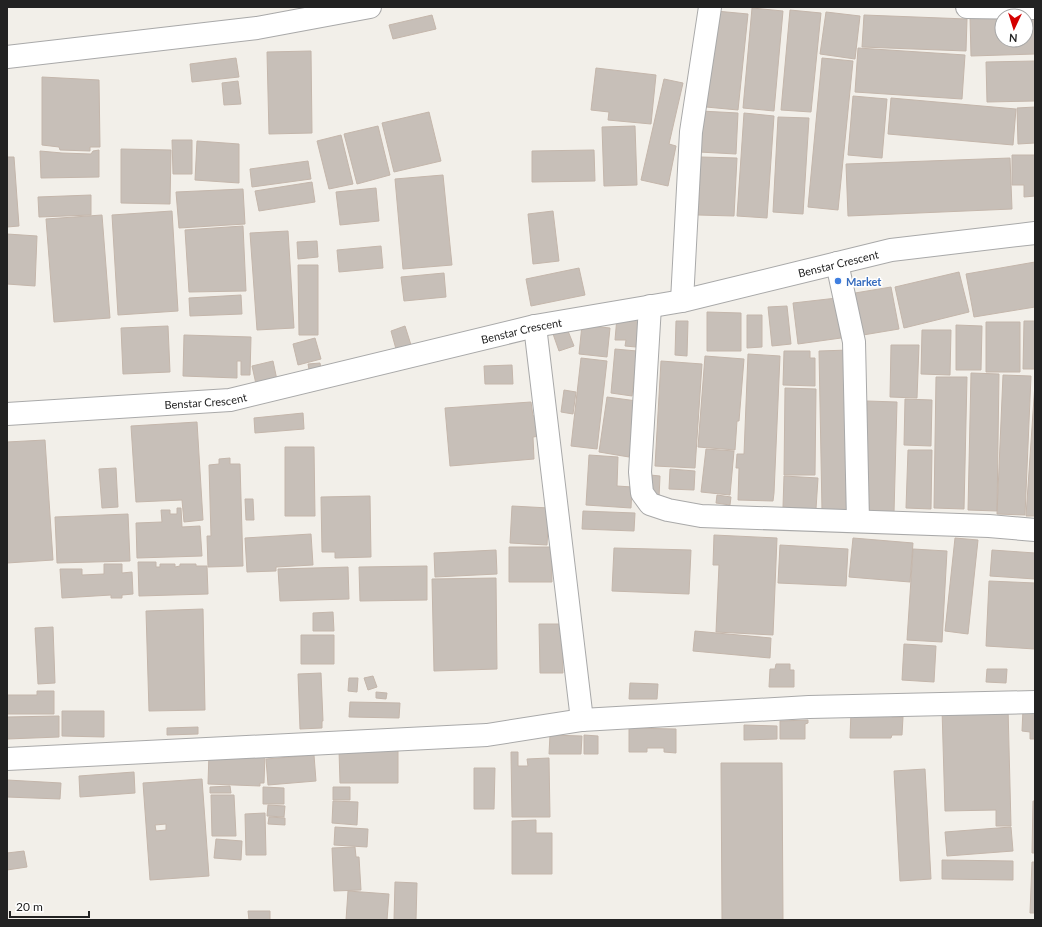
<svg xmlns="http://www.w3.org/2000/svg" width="1042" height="927" viewBox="0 0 1042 927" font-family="Lato,sans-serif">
<rect width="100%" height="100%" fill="#f2efe9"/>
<path fill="#c7bfb8" stroke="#c4b6ab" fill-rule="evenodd" d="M752 8 783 11 774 111 743 108Z
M790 10 821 13 811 112 781 110Z
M716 11 748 14 738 110 706 107Z
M826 12 860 16 855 59 820 54Z
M432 15 436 29 393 39 389 25Z
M864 15 967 19 966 51 862 47Z
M1002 16V40H1026V16H1035V54L971 56 970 17Z
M858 48 965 55 962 99 855 92Z
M311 51 312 133 269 134 267 52Z
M236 58 239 77 192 82 190 64Z
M822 58 853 61 838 210 808 207Z
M1035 61V101L987 102 986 62Z
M596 68 656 75 651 124 608 120 609 112 591 110Z
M42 77 99 80 100 147H90V151L60 150 59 147 42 145Z
M664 79 683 83 669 144 676 146 668 186 641 180Z
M238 81 241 104 224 105 222 83Z
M853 96 887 99 882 158 848 155Z
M891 98 1016 109 1013 145 888 134Z
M1035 107V143L1018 144 1017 108Z
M701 111 738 113 736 154 699 152Z
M429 112 441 161 394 172 382 123Z
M744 113 774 116 767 218 737 216Z
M778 117 809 118 803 214 773 212Z
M378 126 390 175 357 184 344 134Z
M635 126 637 185 604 186 602 127Z
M341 135 353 184 329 189 317 141Z
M172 140H192V174H173Z
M197 141 239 144V183L195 180Z
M121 149 171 150 170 204 121 203Z
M99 150V177L41 178 40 151 62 153 91 154 93 151Z
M594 150 595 181 532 182V151Z
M1012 155H1035V196L1024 197V185H1012Z
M7 157H14L19 226 7 227Z
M701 157 737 158 734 216 698 215Z
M1010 158 1012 209 848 216 846 164Z
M308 161 311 179 252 187 250 169Z
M443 175 452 265 403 269 395 179Z
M312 182 315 202 259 211 255 191Z
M376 188 379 221 340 225 336 192Z
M243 189 245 224 179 228 176 192Z
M91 195V215L39 217 38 197Z
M172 211 178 311 118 315 112 215Z
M553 211 559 261 533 264 528 214Z
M102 215 110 318 54 322 46 219Z
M243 226 246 291 189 292 185 230Z
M288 231 294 328 257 330 250 233Z
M7 234 37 236 35 286 7 284Z
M317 241 318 257 298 259 297 242Z
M381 246 383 268 339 272 337 250Z
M1035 262V307L974 317 966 274Z
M298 265H318V335H299Z
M579 268 585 295 531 306 526 279Z
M959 272 969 312 904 328 895 287Z
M444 273 446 297 404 301 401 277Z
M891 287 899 329 857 336 849 294Z
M241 295 242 314 190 316 189 298Z
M837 298 841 338 798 344 793 303Z
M787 306 791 344 772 346 768 307Z
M707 312 741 313V351H707Z
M747 315H762V347L747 348Z
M617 317 639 319 636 347 625 346 626 340H615Z
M676 321H688L687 356 675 355Z
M1024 321H1035V369H1023Z
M986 322H1020V372H986Z
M582 325 610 328 607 357 579 354Z
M956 325 982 326 981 370H956Z
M168 326 170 372 123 374 121 328Z
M405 326 411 345 396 349 391 331Z
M566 326 574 346 559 351 552 331Z
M922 330H951L950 375 921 374Z
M184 335 251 337 250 375H241V361H237V378L183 376Z
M315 338 321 359 298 365 293 344Z
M891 345H919L917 398 890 397Z
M615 349 637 351 632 396 611 393Z
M849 350 853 512 822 511 819 351Z
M784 351H810V358H815V386L783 385Z
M748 354 780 356 774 493 773 501 738 500 739 468H736L737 454H744Z
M705 356 744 359 739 421H737L735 450 698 447Z
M581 358 607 361 597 449 571 446Z
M273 361 277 380 256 384 252 366Z
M661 361 702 364 695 468 655 466Z
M320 363 322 374 310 375 308 364Z
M512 365 513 384H485L484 366Z
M971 373 999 374 997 511 968 510Z
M1003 375 1031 376 1025 515 997 514Z
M936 377H967L964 509 934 508Z
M1035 383V516H1026Z
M785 388 816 389 815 475H784Z
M564 390 576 392 573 414 561 412Z
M607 397 637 401 629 457 599 452Z
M905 399 932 400 931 446 904 445Z
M867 401 897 402 894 513 864 512Z
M531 402 533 416 539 415 540 436 533 437 534 459 450 466 445 408Z
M303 413 304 429 255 433 254 418Z
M197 422 203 520 184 522 182 500 136 502 131 426Z
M45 440 53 560 7 563V442Z
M285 447H314L315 516H285Z
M706 449 734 451 730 495 701 492Z
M908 450H932L931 509 906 508Z
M589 455 618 457 617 486 632 487 631 508 586 505Z
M230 458V464H240L243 566 208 567 207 536H211L209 465 219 464V459Z
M116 468 118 507 102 508 99 469Z
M670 469 695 471 694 490 669 489Z
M650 475 660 476 659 498H648Z
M784 476 818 478 816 509 783 507Z
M717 495 731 497 730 505 716 503Z
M370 496 371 557 335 558V552H322L321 497Z
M245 499H253L254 520H246Z
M512 506 549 508 547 545 510 543Z
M177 508H181L182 527 200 526 202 556 137 558 136 523 162 522 161 510H170V514H177Z
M583 511 635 513 634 531 582 529Z
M128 514 130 561 57 563 55 517Z
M311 534 313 565 276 567V571L247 572 245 538Z
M714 535 777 538 773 635 716 632 719 565H713Z
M853 538 913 543 910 582 849 577Z
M955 538 978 540 968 634 945 631Z
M780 545 848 549 846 586 778 583Z
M509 547H552V582H509Z
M614 548 691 550 689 594 612 591Z
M913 549 947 551 942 642 907 640Z
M496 550 497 574 435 577 434 553Z
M992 550 1035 553V579L990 576Z
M138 562H156V567H160V564H175V567L180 566V564H196V566H207L208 594 139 596Z
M104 564H122V573L132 572 133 594 122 595V598H111V595L62 598 60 569H82V575L104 574Z
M427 566V600L360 601 359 567Z
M348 567 349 599 280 601 278 569Z
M496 578 497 669 434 671 432 579Z
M989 581 1035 583V649L986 646Z
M203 609 205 710 149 711 146 611Z
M333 612 334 631H313V613Z
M539 624H562L563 673H540Z
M53 627 55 683 38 684 35 628Z
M695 631 771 638 770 658 693 651Z
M301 635H334V664H301Z
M904 644 936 646 934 682 902 680Z
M776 664H790V670H794V687H769L770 669H775Z
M987 669H1007L1006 683 986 682Z
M321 673 323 721H322V728L300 729 298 674Z
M373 676 377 687 368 690 364 678Z
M349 678H358L357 692 348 691Z
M630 683 658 684 657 699H629Z
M37 691H54V714H7V695H37Z
M376 692 387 693 386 699 376 698Z
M350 702 400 703 399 718 349 717Z
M1008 707 1011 826H996V810L945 811 942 709Z
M1023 709H1035V739H1030V732L1022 731Z
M62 711H104V737L62 736Z
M851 711 892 712V717H903L902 735H892L891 738H850Z
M59 716V737L7 739V717Z
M808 720V723L805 724V739H780V721Z
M744 725 777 726V739L744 740Z
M198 727V734L167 735V728Z
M629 728 676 729V753L664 752V748H647V752H629Z
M550 735 582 736 581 754H549Z
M584 735 598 736V754H584Z
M339 750H398V783H340Z
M511 752H518V766H528L527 759 549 758 550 817H512Z
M209 753 265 755 264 783H260V786L208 784Z
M314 755 316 781 268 785 266 759Z
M721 763H782L783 920H722Z
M474 768H495L494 809H474Z
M925 769 931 879 900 881 894 771Z
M134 772 135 793 80 797 79 776Z
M202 779 209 876 150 880 143 783ZM166 824V830L156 831 155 825Z
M7 780 61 783 60 799 7 797Z
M230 786 231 793H210V787Z
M263 787 284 788V804H263Z
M333 787H350V800H333Z
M211 795H234L236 836H212Z
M333 801 358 802 357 825 332 823Z
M1033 801H1035V853H1032Z
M268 805 285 806 284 817 267 816Z
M265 813 266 855H246L245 814Z
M269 817 285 818V825L268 824Z
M536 820V833H552V874H512V821Z
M335 827 368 829 367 847 334 845Z
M1011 827 1013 851 947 856 945 832Z
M216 839 242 841 241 860 214 858Z
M355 847 356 857H359L361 890 334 891 332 848Z
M24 851 27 867 7 870V853Z
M942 860 1013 861V880L942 879Z
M1032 862H1035V913H1030Z
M395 882 417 883 416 920H394Z
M348 891 389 894 387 920H346Z
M248 911H270V920H249Z"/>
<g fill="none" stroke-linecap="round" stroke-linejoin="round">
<g stroke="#a9a9a9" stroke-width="24">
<g id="minor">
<path d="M967 7 1035 8"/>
<path d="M7 57 257 28 370 7"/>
<path d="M837 263 854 342 858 521"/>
<path d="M682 301 691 132 710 7"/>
<path d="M650 306 640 472 642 493 650 504 668 510 701 516 989 526 1035 530"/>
<path d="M535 326 582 720"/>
<path id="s1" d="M7 414 230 400 535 326 682 301 891 250 1035 233"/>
<path d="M7 759 487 735 582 720 809 707 1035 702"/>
</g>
</g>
<use href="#minor" stroke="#fff" stroke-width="22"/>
</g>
<circle fill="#3f7fe0" stroke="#fff" stroke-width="1.5" cx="838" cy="281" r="4"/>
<g text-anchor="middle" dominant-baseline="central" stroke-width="3" stroke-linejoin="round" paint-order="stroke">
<g font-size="11" fill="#222" stroke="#fff">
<text stroke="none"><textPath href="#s1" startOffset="847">Benstar Crescent</textPath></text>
<text stroke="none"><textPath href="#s1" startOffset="523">Benstar Crescent</textPath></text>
<text stroke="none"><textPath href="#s1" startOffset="199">Benstar Crescent</textPath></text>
</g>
<g font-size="11" font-weight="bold" fill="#366cbe" stroke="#fff" text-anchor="start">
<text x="846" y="281">Market</text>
</g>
</g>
<rect width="1042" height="927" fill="none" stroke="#222222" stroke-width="16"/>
<g transform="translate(1014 28) rotate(184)"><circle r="19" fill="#ffffff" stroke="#a7a7a7"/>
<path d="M0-3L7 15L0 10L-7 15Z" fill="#d40000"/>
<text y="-6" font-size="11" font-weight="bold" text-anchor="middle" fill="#222222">N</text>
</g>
<path d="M10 911v6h79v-6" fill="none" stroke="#222222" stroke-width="2"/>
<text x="16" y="911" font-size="12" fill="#222222" stroke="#ffffff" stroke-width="3" paint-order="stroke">20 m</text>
</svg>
